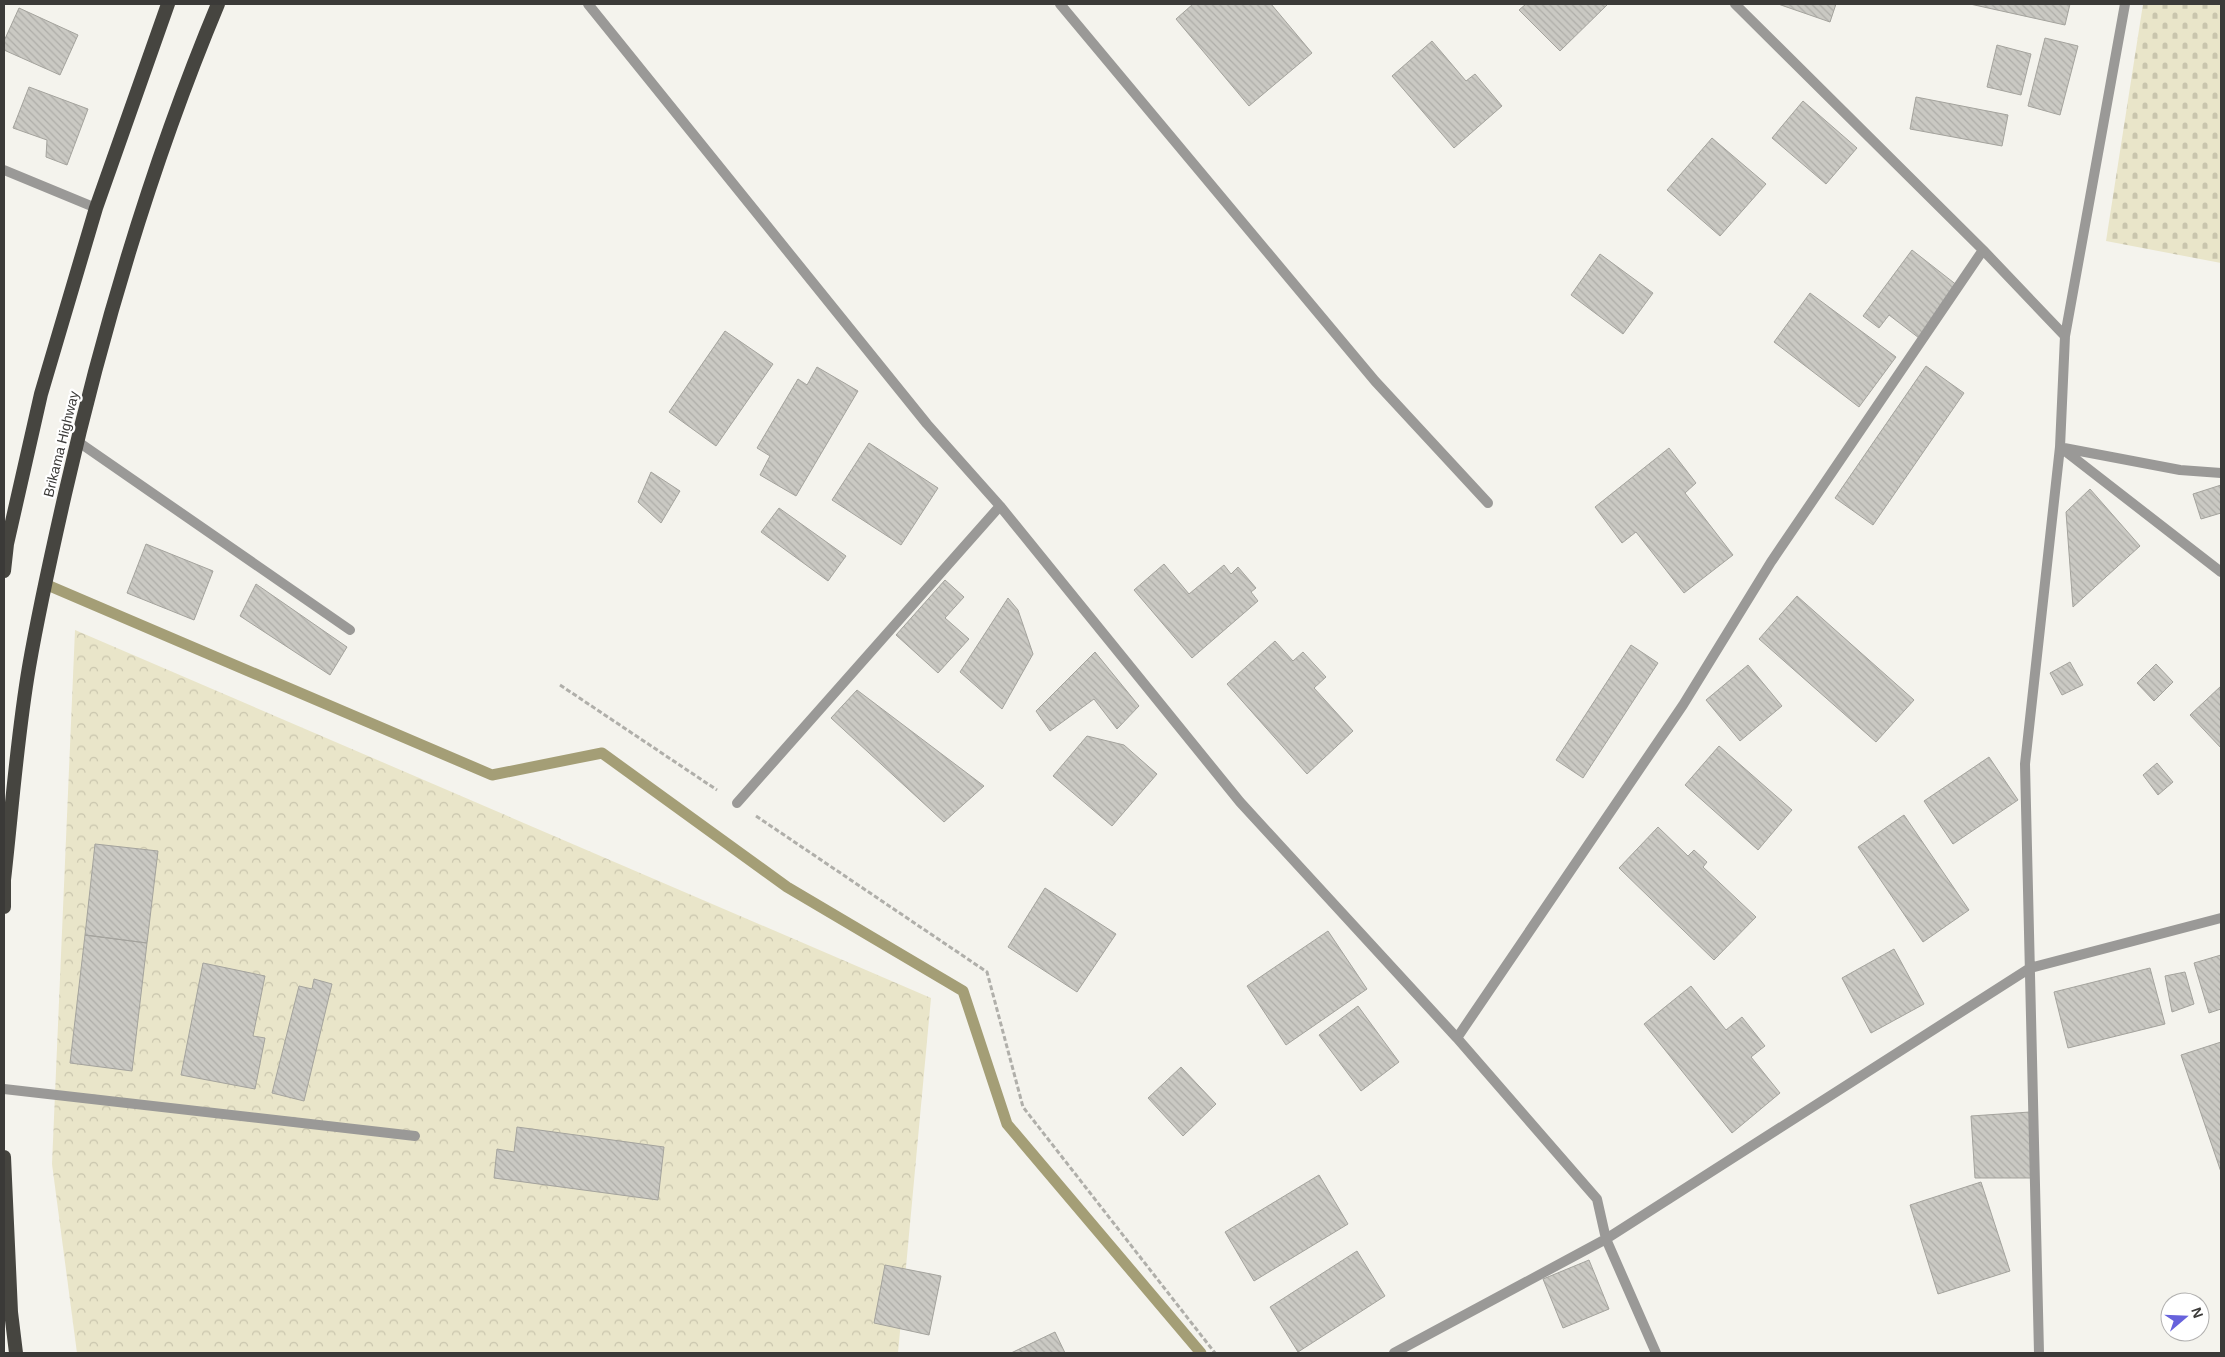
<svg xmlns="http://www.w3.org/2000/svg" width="2225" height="1357" viewBox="0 0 2225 1357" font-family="Helvetica,sans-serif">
<defs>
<pattern id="forest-crowns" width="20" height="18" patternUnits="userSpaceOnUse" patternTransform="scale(1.25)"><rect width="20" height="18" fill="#e9e5c9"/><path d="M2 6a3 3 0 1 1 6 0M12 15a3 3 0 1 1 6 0" fill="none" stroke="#c9c5ad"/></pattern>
<pattern id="cemetery-stones" width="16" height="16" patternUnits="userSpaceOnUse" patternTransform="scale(1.25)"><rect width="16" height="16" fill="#e9e5c9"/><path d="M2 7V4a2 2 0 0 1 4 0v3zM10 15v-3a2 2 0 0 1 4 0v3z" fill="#c9c5ad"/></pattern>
<pattern id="building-back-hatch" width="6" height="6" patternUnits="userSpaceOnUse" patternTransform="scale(1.25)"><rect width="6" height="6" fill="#cac9c3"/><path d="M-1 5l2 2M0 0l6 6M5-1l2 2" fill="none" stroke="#aeada8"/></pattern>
</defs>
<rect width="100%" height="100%" fill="#f4f3ed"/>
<path fill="url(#forest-crowns)" d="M75 630 931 998 898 1353H77L52 1164Z"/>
<path fill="url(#cemetery-stones)" d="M2143 4H2221V263L2106 241Z"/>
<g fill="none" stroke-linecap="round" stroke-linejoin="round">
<path stroke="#a49e76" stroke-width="11" d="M45 584 492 775 602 753 787 887 963 991 1007 1124 1201 1353"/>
</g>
<path fill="url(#building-back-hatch)" stroke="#a4a39d" d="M1193 4H1271L1312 53 1249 106 1176 19Z
M1526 4H1608L1560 51 1519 10Z
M1778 4H1836L1830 22Z
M1970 4H2070L2065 25Z
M19 8 78 35 60 75 4 50V41Z
M2045 38 2078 46 2060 115 2028 106Z
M1432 41 1466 81 1475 74 1502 106 1454 148 1392 76Z
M1997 45 2031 54 2021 95 1987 87Z
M29 87 88 109 67 165 46 157 47 140 13 128Z
M1916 97 2008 115 2002 146 1910 129Z
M1803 101 1857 148 1826 184 1772 138Z
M1712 138 1766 184 1720 236 1667 190Z
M1912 250 1958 286 1919 338 1889 315 1879 328 1863 316Z
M1600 254 1653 293 1623 334 1571 295Z
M1810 293 1896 357 1859 407 1774 342Z
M725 331 773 364 716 446 669 412Z
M1926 366 1964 393 1873 525 1835 498Z
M817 367 858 391 796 496 760 475 770 456 757 448 798 379 807 385Z
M869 443 938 488 901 545 832 500Z
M1669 448 1696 483 1685 493 1733 555 1684 593 1636 532 1622 543 1595 507Z
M651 472 680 491 661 523 638 502Z
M2221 485V513L2201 519 2193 494Z
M2090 489 2140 546 2073 607 2066 512Z
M779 508 846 556 828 581 761 532Z
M146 544 213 571 194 620 127 593Z
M1164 564 1189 594 1224 565 1231 574 1238 567 1256 588 1251 592 1258 601 1192 658 1134 590Z
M945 580 964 597 945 618 969 639 938 673 896 635Z
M256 584 347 647 330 675 240 616Z
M1797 596 1914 700 1876 742 1759 639Z
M1008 598 1018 610 1033 654 1002 709 960 672Z
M1275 641 1293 661 1303 652 1326 677 1314 688 1353 731 1307 774 1227 684Z
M1631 645 1658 663 1583 778 1556 760Z
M1095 652 1139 706 1117 729 1094 699 1050 731 1036 711Z
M2070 662 2083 685 2062 695 2050 673Z
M2156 664 2173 682 2154 701 2137 683Z
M1748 665 1782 706 1740 741 1706 700Z
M2221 686V748L2190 715Z
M857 690 984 786 944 822 831 718Z
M1087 736 1124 745 1157 774 1112 826 1053 776Z
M1719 746 1792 810 1758 850 1685 785Z
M1989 757 2018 800 1953 844 1924 801Z
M2157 763 2173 782 2158 795 2143 775Z
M1904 815 1969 910 1923 942 1858 847Z
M1658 827 1688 856 1694 850 1707 862 1703 867 1756 917 1714 960 1619 868Z
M95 844 158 851 147 943 85 935Z
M1045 888 1116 934 1077 992 1008 947Z
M1328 931 1367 989 1286 1045 1247 986Z
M85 935 147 943 132 1071 70 1063Z
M1894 949 1924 1004 1871 1033 1842 978Z
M2221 955V1009L2209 1013 2194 963Z
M203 963 265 976 253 1036 265 1038 255 1089 181 1075Z
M2150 968 2165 1024 2068 1048 2054 992Z
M2185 972 2194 1004 2172 1012 2165 976Z
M314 979 332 984 304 1101 272 1093 299 986 312 989Z
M1691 986 1726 1030 1742 1017 1765 1046 1751 1057 1780 1093 1732 1133 1644 1024Z
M1358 1006 1399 1062 1361 1091 1319 1035Z
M2221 1042V1172L2181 1055Z
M1181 1067 1216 1104 1183 1136 1148 1098Z
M2030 1112 2034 1178H1975L1971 1116Z
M517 1127 664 1147 658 1200 494 1178 497 1149 514 1152Z
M1319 1175 1348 1224 1254 1281 1225 1232Z
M1981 1182 2010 1271 1938 1294 1910 1205Z
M1357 1251 1385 1296 1298 1352 1270 1307Z
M1589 1260 1609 1309 1563 1328 1543 1279Z
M885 1265 941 1276 929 1335 874 1323Z
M1055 1332 1065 1353H1011Z"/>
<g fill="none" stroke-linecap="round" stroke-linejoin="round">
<path stroke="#b0afaa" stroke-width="3" stroke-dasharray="5 2.5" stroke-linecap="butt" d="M560 685 717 790
M756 816 987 972 1023 1107 1215 1353"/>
<path stroke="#9a9997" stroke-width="10" d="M77 441 350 630
M4 1089 415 1136"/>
<path stroke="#9a9997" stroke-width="10" d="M588 4 927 424 1000 506 1240 802 1457 1038 1597 1199 1606 1239 1656 1353
M1060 4 1375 381 1488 503
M1735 4 1983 250 2065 336
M4 170 96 208
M2060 447 2221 572
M2064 448 2180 470 2221 473
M737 803 1000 506
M1457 1038 1683 705 1771 562 1983 250
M1394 1353 1606 1239 2030 968 2221 918
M2039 1353 2025 764 2060 447 2065 336 2125 4"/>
<path stroke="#464540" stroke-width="14" d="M4 571 7 544 41 394 96 208 168 4
M4 907V880C12 809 17 737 29 667 39 609 52 551 65 494 103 327 152 162 218 4
M4 1157 11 1312 16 1353"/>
</g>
<g text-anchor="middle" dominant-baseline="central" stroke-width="4.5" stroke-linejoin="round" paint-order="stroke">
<g font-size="14" fill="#3b3a38" stroke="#fff">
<text transform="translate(61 444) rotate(-76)">Brikama Highway</text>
</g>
</g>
<rect width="2225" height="1357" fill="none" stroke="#3b3a38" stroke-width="10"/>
<g transform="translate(2185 1317) rotate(71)"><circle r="24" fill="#ffffff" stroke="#b1b0af"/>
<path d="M0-4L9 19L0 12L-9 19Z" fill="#6762dc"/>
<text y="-8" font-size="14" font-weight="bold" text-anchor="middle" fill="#3b3a38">N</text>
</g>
</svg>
